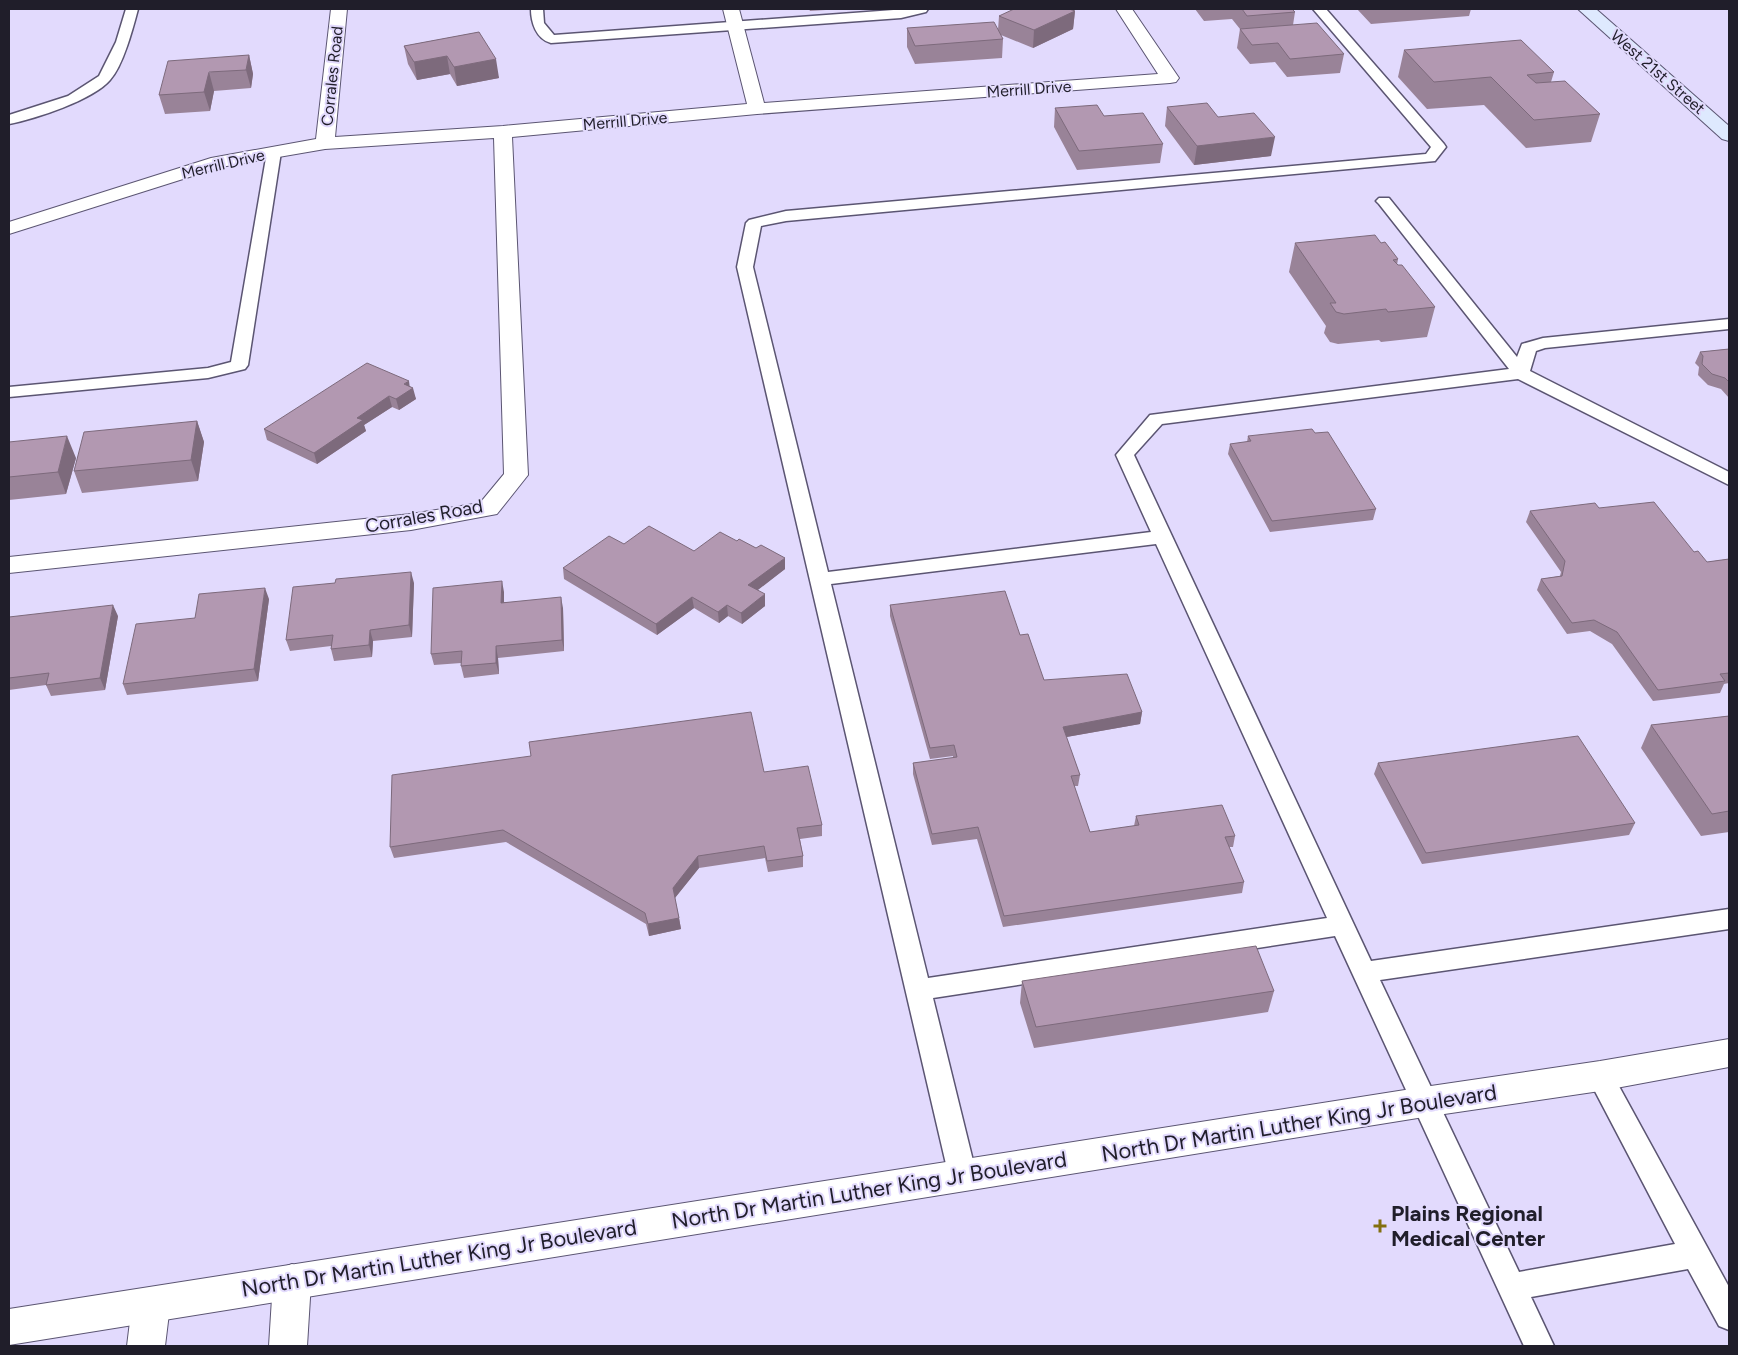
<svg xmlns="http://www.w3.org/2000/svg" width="1738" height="1355" viewBox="0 0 1738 1355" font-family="Figtree,sans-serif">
<rect width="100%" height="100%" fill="#e2dafd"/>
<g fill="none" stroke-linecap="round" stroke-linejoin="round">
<g stroke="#5b5572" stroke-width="3">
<path id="service" d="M126 9H138C133 28 123 66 110 80 93 100 35 119 9 124V115L68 96 99 76 116 42Z
M531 9H543L544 23 554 35 907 9H928L926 12 901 18 551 43C536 39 531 22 531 9Z
M1313 9H1326L1444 144 1446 147 1435 161 786 221 761 226 753 267 828 572 1151 532 1116 455 1150 415 1509 369 1379 204 1376 201 1379 198H1389L1517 357 1522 344 1543 338 1729 319V329L1545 348 1536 351 1530 371 1729 472V485L1518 379 1162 424 1134 455 1371 961 1729 909V929L1380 980 1519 1272 1675 1244 1587 1076 1591 1068 1600 1065 1609 1068 1729 1287V1330L1719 1326 1688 1269 1531 1297 1554 1346H1524L1335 936 933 998 977 1177 973 1186 963 1189 953 1186 949 1177 737 267 746 223 749 220 786 211 1426 154 1431 147ZM1156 544 1327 918 928 978 831 584Z
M274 148 279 149 281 152 248 365 245 369 208 378 9 397V387L208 368 231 362 267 152 269 149Z"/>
</g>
<g stroke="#5b5572" stroke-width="2">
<path id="minor" d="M331 9H347L335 137 503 126 747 104 723 9H739L764 103 1158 74 1116 9H1132L1179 78 1176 82 1170 83 757 114 512 137 528 475 497 514 411 530 9 573V557L411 514 480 503 504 474 494 138 325 149 221 167 9 234V222L211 158 316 139Z
M292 1264 305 1269 311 1282 307 1346H269L273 1282 279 1269Z
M151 1287 164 1292 170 1305 165 1346H127L132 1305 138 1292Z"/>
</g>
<g stroke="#5b5572" stroke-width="2">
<path id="tertiary" d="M1729 1039V1067L1600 1091 1424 1117 9 1345V1309L1424 1087 1600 1061Z"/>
</g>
<g stroke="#5b5572" stroke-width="2">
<path id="secondary" d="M1578 9H1596L1729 126V141L1722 139Z"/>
</g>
<use href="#service" fill="#fff" fill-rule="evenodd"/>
<use href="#minor" fill="#fff" fill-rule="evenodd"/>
<use href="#tertiary" fill="#fff" fill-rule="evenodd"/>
<use href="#secondary" fill="#dee9fe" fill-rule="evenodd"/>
</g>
<path fill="#998398" d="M809 9H842L810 11Z
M1195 9H1292L1295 12 1293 25 1344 54 1340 73 1287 77 1275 62 1250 64 1237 48 1240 29 1232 19 1204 21Z
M1357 9H1471L1469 16 1371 24Z
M1075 11 1073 29 1033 48 1001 35 1003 39 1002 58 915 64 907 47V28L998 30 999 16Z
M479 32 499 78 457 86 450 74 417 80 408 64 404 46Z
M1404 50 1554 72 1551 82 1600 114 1591 142 1526 148 1484 105 1427 109 1398 77Z
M249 55 253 74 251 88 214 91 210 111 165 114 159 95Z
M1167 107 1218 117 1271 156 1194 165 1165 126Z
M1055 108 1104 116 1163 144 1160 163 1077 170 1054 127Z
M1295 243H1381L1398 259 1397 265 1435 307 1427 337 1381 342 1379 340 1338 344 1330 342 1324 333 1326 326 1289 272Z
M1729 349V398L1721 389 1708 385 1698 375 1699 367 1695 363 1700 352Z
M410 386 416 399 399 410 392 407 364 425 366 431 317 464 267 440 264 429Z
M197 421 204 442 198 481 82 493 74 471Z
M1248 436 1376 509 1373 520 1270 532 1228 454 1230 444 1247 442Z
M9 442 76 458 66 494 9 500Z
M1599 508 1694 552 1707 562 1729 559V683L1724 684 1720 693 1653 701 1612 644 1590 631 1567 634 1537 590 1541 579 1560 576 1561 572 1526 522 1530 511Z
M737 541 756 548 785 569 757 590 765 606 742 624 728 616 719 623 694 608 657 635 564 579 563 568 624 544 694 551Z
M414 583 412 637 373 641 372 657 334 661 331 649V646L290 651 286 640Z
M504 592V602L563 608 564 651 498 658 499 674 464 678 461 666V663L434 665 431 654Z
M269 599 258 681 127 695 123 684 195 618Z
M890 605 1020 635 1044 680 1142 712 1140 724 1066 737 1080 775 1078 786H1074L1090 832 1134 826 1136 816 1235 836 1233 847H1229L1244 882 1242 893 1003 927 977 839 932 845 913 774V763L953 758V756L930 759 890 616Z
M118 616 105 690 51 696 46 685 9 690V617Z
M1729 716V832L1701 836 1641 748 1651 725Z
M1378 763 1635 823 1629 835 1422 864 1374 774Z
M764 772 822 825V836L800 839 803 856V867L768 872 765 858 699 868 675 898 679 918 681 929 649 936 646 924 506 842 394 858 390 847Z
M1022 981 1274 991 1268 1012 1034 1048 1020 1003Z"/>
<path fill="#7d6a7c" d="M1075 11 1073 29 1033 48 1034 30Z
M249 55 253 74 251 88 246 70Z
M447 56 450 74 417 80 414 62Z
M496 59 499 78 457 86 454 67Z
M209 72 214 91 210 111 204 92Z
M1275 137 1271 156 1194 165 1197 146Z
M409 381 410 389 413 388 416 399 399 410 396 399 404 384Z
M389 396 392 407 364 425 366 431 317 464 314 453 357 418Z
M197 421 204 442 198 481 191 460Z
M67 436 76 458 66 494 58 472Z
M785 558V569L749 597 748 585Z
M411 572 414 583 412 637 409 625Z
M502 581 504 592V614L501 603Z
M265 588 269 599 258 681 254 669Z
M765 594V606L742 624 741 613Z
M561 597 563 608 564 651 562 640Z
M692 597 694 608 657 635 656 624Z
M113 605 118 616 105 690 100 678Z
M727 605 728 616 719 623 718 612Z
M370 630 373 641 372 657 369 645Z
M496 646 498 658 499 674 496 663Z
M1142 712 1140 724 1061 738 1063 727Z
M698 856 699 868 674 899 673 888Z
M679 918 681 929 649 936 648 924Z"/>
<path fill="#b298b1" stroke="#7d6a7c" d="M1014 9H1069L1075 11 1034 30 999 16Z
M1242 9H1292L1295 12 1247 16Z
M994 22 1003 39 915 46 907 28Z
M1317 23 1344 54 1290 59 1278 43 1252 45 1240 29Z
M479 32 496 59 454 67 447 56 414 62 404 46Z
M1521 40 1554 72 1527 75 1536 83 1565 81 1600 114 1534 120 1491 77 1434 82 1404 50Z
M249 55 246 70 209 72 204 92 159 95 168 61Z
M1207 103 1218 117 1254 113 1275 137 1197 146 1167 107Z
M1097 105 1104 116 1143 113 1163 144 1079 151 1055 108Z
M1375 235 1381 243 1385 242 1398 259 1393 260 1398 265H1402L1435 307 1388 312 1386 309 1344 314 1336 312 1330 303H1336L1295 243Z
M1729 349V382L1725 378 1712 374 1702 364 1703 356 1700 352Z
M367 363 409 381 404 384 413 388 396 399 389 396 357 418 363 420 314 453 264 429Z
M197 421 191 460 74 471 84 432Z
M1312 429 1315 433 1328 432 1376 509 1272 521 1230 444 1251 441 1248 436Z
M67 436 58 472 9 477V442Z
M1654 502 1694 552 1698 551 1707 562 1729 559V673L1720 674 1725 681 1658 690 1617 632 1594 620 1572 623 1541 579 1562 576 1565 561 1530 511 1595 503 1599 508Z
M649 526 694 551 720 532 737 541 739 539 756 548 761 545 785 558 748 585 765 594 741 613 727 605 718 612 692 597 656 624 563 568 609 536 624 544Z
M411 572 409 625 370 630 369 645 331 649 333 635 286 640 293 587 335 583 336 579Z
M502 581 501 603 561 597 562 640 496 646V663L461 666 462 651 431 654 433 588Z
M265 588 254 669 123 684 136 624 195 618 199 594Z
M1005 591 1020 635 1028 634 1044 680 1127 674 1142 712 1063 727 1080 775 1071 776 1090 832 1139 825 1136 816 1222 805 1235 836 1225 837 1244 882 1004 916 978 827 932 834 913 763 957 757 954 745 930 748 890 605Z
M113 605 100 678 46 685 49 673 9 678V617Z
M751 712 764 772 808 766 822 825 797 828 803 856 767 861 764 846 698 856 673 888 679 918 648 924 645 913 503 830 390 847 392 775 531 756 529 742Z
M1729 716V811L1712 814 1651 725Z
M1578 736 1635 823 1426 853 1378 763Z
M1256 946 1274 991 1036 1027 1022 981Z"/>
<path fill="#836f0e" stroke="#e2dafd" stroke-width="2" d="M1377.5 1218.5h5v5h5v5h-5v5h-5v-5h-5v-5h5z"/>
<g text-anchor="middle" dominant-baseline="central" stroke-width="4" stroke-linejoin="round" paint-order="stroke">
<g font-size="16" fill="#201e2a" stroke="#e2dafd">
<text transform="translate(1658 72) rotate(41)">West 21st Street</text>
<text transform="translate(332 76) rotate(-84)">Corrales Road</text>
<text transform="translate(1029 89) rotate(-4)">Merrill Drive</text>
<text transform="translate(625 121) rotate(-5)">Merrill Drive</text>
<text transform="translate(223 164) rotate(-13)">Merrill Drive</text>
</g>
<g font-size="19" fill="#201e2a" stroke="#e2dafd">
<text transform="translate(424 516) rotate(-10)">Corrales Road</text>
</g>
<g font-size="22" fill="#201e2a" stroke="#e2dafd">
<text transform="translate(1299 1123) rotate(-9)">North Dr Martin Luther King Jr Boulevard</text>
<text transform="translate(869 1190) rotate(-9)">North Dr Martin Luther King Jr Boulevard</text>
<text transform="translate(439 1258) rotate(-9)">North Dr Martin Luther King Jr Boulevard</text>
</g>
<g font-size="22" font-weight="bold" fill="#201e2a" stroke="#e2dafd" text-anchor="start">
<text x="1391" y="1213">Plains Regional<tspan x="1391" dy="25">Medical Center</tspan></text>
</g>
</g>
<rect width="1738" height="1355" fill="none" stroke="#201e2a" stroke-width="20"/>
</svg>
